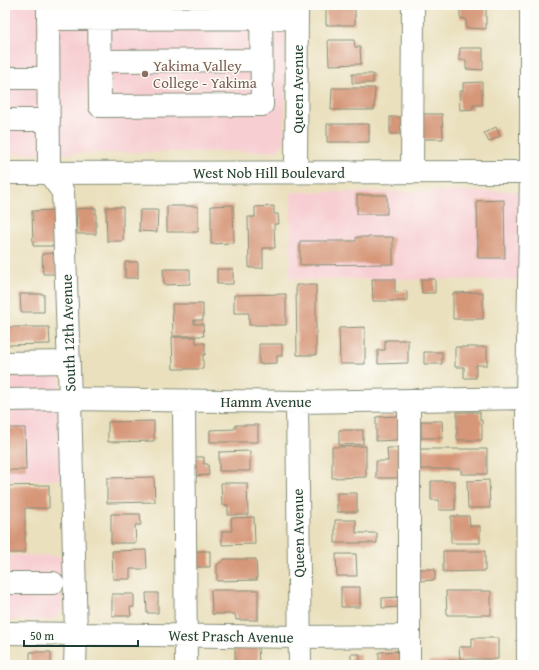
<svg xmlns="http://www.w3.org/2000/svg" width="539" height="670" viewBox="0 0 539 670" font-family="'Gentium Book Plus',serif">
<rect width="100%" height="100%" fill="#fdfcf7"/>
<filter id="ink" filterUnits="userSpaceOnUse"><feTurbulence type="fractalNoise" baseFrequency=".025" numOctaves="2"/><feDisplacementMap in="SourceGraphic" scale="8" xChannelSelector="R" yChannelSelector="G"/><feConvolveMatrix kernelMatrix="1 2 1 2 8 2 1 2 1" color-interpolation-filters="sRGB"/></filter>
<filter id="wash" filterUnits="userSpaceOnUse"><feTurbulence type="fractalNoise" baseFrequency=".012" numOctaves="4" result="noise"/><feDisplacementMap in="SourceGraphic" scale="16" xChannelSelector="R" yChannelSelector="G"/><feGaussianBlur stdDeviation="0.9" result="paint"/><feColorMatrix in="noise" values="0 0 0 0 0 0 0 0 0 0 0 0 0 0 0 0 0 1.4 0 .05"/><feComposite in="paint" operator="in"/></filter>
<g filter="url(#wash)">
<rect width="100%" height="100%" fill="#eae0bd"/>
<path fill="#f7cfd3" d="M5 5H285V143L276 151 5 154Z
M534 191 519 280 290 279 291 192Z
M60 355 61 480H5V356Z
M5 555 62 556 63 610 51 620H5Z"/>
<g id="blocks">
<path fill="#d69678" d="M326 5H355V25H326Z
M460 7H486V29L466 28V19L460 18Z
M328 40H354L355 47H360L361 64 329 65Z
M460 48H483V70L466 69V60H459Z
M352 74H373V83H352Z
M482 82V105H473V109L460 110 459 91H463V83Z
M332 88H375L374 110H331Z
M415 114H442L443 139H415Z
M390 117H405V134H390Z
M327 124H369V142H327Z
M496 127 500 136 489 142 484 133Z
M357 195H387V214H357Z
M504 200 505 258H478L477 201Z
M233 205 234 243 211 244V206Z
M167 206H198V232H167Z
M274 206V214H278L279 224H274L275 248H263V268H249L248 217H255V207Z
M106 207H123V241H107Z
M96 208V234H77L76 209Z
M59 210 60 246H33L32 211Z
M140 210H158L157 232 139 231Z
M356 237H393V264L300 265V241H356Z
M59 253V274H43L42 254Z
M125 262H138V278H125Z
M163 269H190V284L164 285Z
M217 269H233V284H217Z
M372 279H395V292L407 291V301H373Z
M421 279H435V293H422Z
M296 285H316V355H297Z
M483 292V319H453V293Z
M20 294H44V312H21Z
M286 294V325H249V313H234V295Z
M172 304H203V320H194V324H203L204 336H173Z
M5 327H49L50 344 5 345Z
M365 327V364H340L339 328Z
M172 337H196V343H205V355H203V369H173Z
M385 340H408V363L378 364V350H385Z
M259 344H282V356H277V363L259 364Z
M455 347H487V365H476V378H464V367H455Z
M424 352H442V364H424Z
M457 412H480V420H482V440H457Z
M399 416V440L376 441V417Z
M154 421V441L108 442V422Z
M421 421H442L443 438H421Z
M235 425H258V442H210V430L235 429Z
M5 428H25L26 470H5Z
M339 430H363V444L339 445Z
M366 446V477L332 478V447Z
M387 448H400V478H376V461H388Z
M419 449H487V474H461V469H419Z
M250 451V471H219V452Z
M193 457H204V464H208L209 475 193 476Z
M154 477 155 502 107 503V478Z
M489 480 490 508H468L467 481Z
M431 481H455V510H439V500H431Z
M221 483H247L248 515H228V505H222Z
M49 485V508H25V553H5V486Z
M337 493H357V512H337Z
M111 514H140L141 525H135L136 543H111Z
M451 516H469L470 526H480V543H451Z
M254 517 255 544 222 545V531H232L231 518Z
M335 520H356V533H377V543H335Z
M146 550 147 569H130V579H113L112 551Z
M190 551H210V567H190Z
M443 551H485V571L443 572Z
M336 554H356L357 576H337Z
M225 559H256L257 580 217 581V565Z
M418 569H435V580L419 581Z
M341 587H360V607H341Z
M211 590H258V620H236L235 614H212Z
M446 591H491V615H447Z
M146 593H158V613H147Z
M112 594H134V607H130L131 616H112Z
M400 597V607L382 608V598Z
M472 638H498V659H460L459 647H472Z
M235 647H258L259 665H235Z
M403 651V665H379V652Z
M30 652H51V665H30Z
M351 654H360V665H333V663H351Z
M462 660V665H429V661Z
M114 663H134V665H114Z"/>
</g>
</g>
<g filter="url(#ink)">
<use href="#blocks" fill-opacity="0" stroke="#848e78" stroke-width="1"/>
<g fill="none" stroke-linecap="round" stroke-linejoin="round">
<g stroke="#848e78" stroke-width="24">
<path id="minor" d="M48 5 49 173 63 192 70 399 76 634 75 665
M99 5 100 106 262 105 261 5
M48 19 297 18
M100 61 261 60
M5 78H48
M5 120H49
M296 172 297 5
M412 172 413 5
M5 363 69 362
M5 400 70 399 297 402 527 398
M409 400V665
M184 401 186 665
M297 402 300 665
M5 583H53
M5 633 299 637 409 636
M528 665 527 398 531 172V5"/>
</g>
<g stroke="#848e78" stroke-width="24">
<path id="major" d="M5 173 534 172"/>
</g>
<use href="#minor" stroke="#fff" stroke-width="22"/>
<use href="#major" stroke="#fff" stroke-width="22"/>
</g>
</g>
<circle fill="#8d6e63" stroke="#fdfcf7" stroke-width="1.5" cx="145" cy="74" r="4"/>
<g text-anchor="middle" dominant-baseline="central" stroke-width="3" stroke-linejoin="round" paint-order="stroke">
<g font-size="15" fill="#785e54" stroke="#fdfcf7" text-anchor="start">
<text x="153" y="65">Yakima Valley<tspan x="153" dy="17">College - Yakima</tspan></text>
</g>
<g font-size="15" fill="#1f3d34" stroke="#fdfcf7">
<text transform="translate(297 89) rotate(-90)">Queen Avenue</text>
<text x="269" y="172">West Nob Hill Boulevard</text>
<text transform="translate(68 333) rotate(-92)">South 12th Avenue</text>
<text x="266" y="401">Hamm Avenue</text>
<text transform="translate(298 533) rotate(-91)">Queen Avenue</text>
<text transform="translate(231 636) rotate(1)">West Prasch Avenue</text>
</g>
</g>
<rect width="539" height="670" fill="none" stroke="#fdfcf7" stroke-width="20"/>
<path d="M24 640v6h114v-6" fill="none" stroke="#1f3d34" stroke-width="2"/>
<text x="30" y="640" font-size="12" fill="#1f3d34" stroke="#fdfcf7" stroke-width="3" paint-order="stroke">50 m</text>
</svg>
